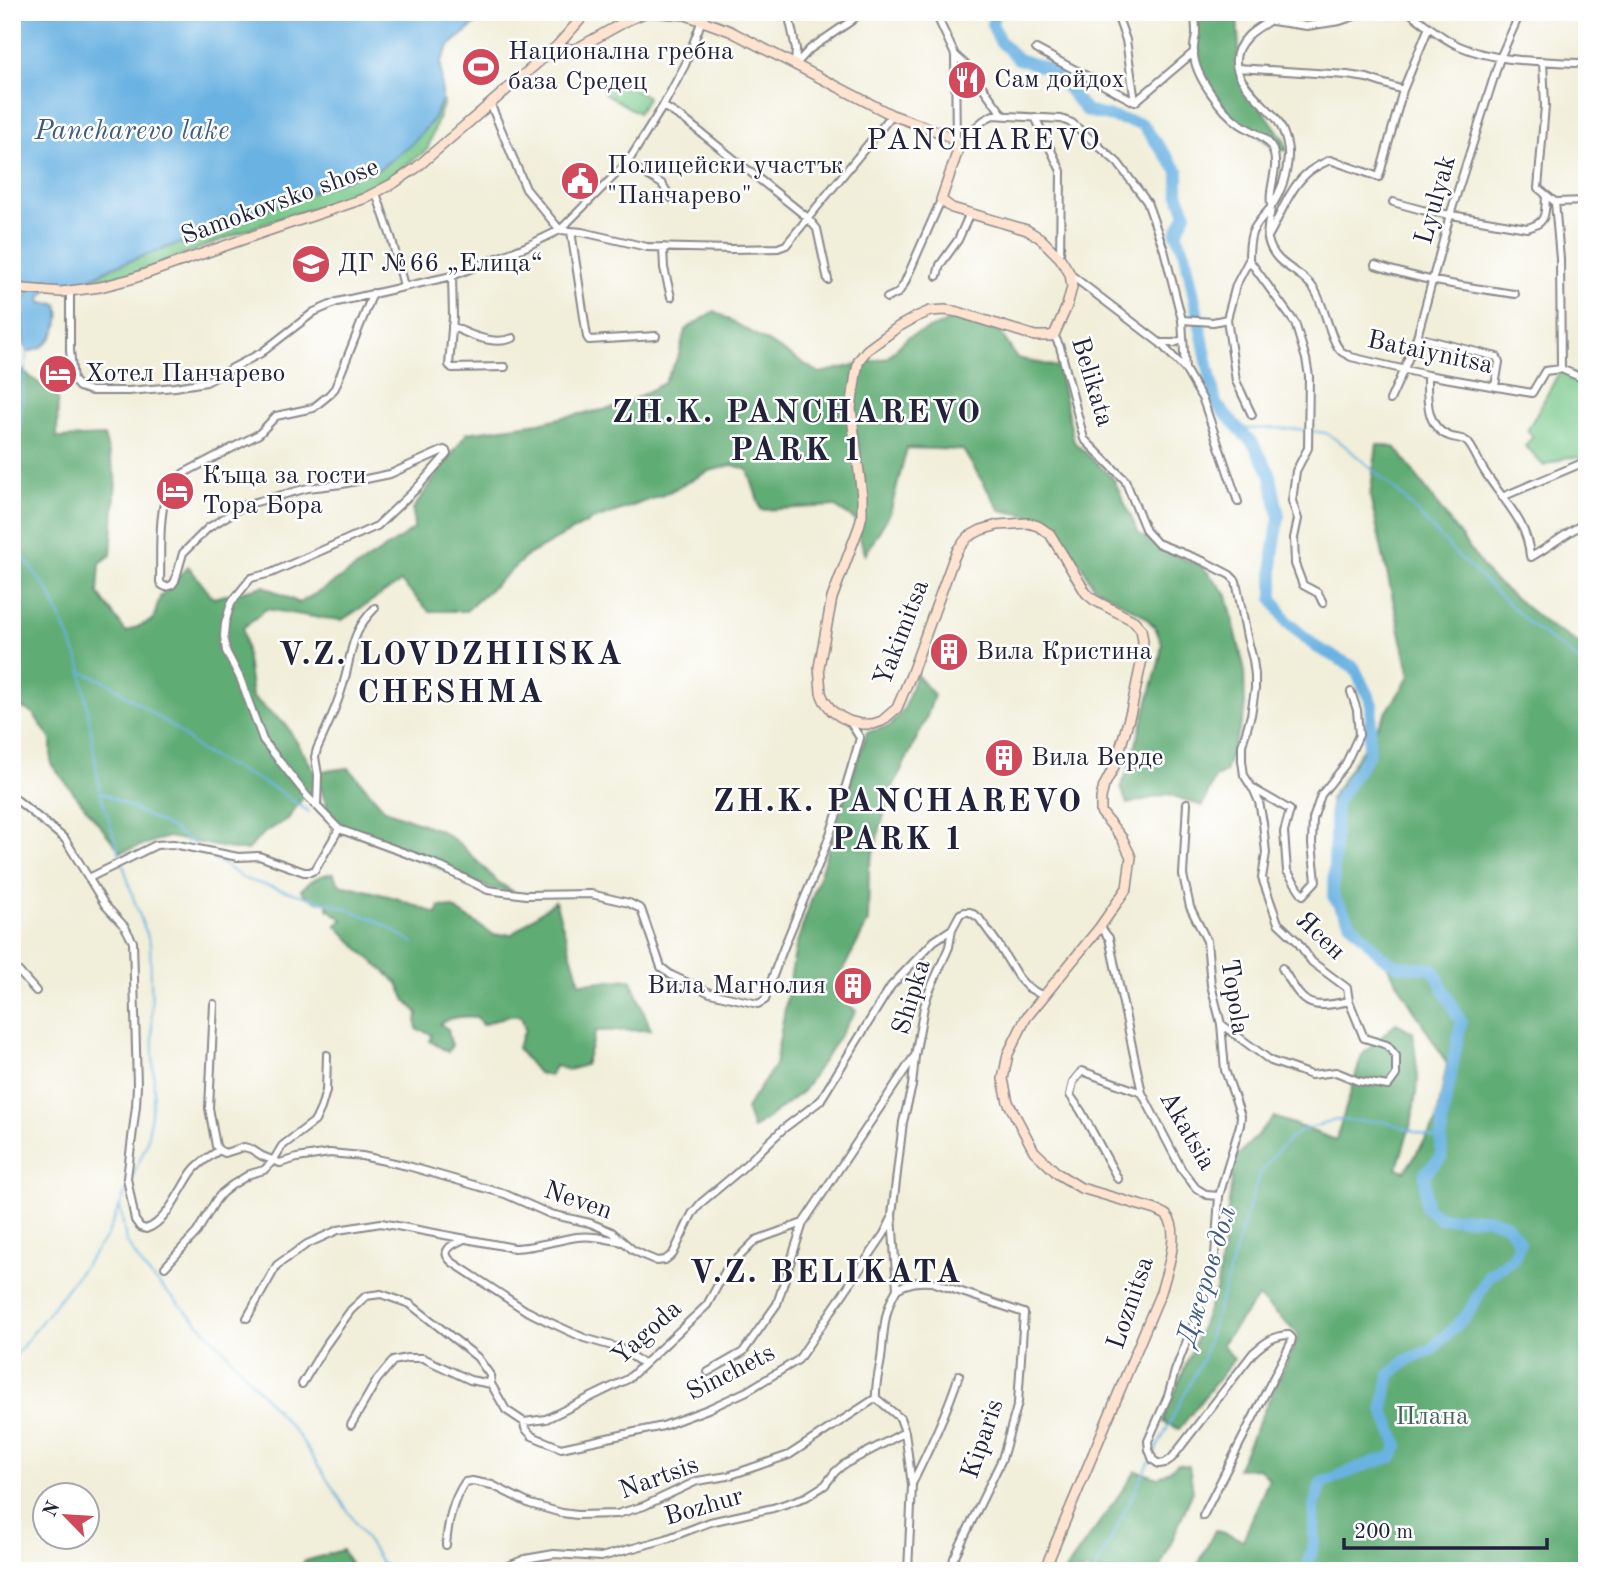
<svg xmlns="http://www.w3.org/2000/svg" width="1599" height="1583" viewBox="0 0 1599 1583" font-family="'Old Standard TT',serif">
<rect width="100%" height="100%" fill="#fff"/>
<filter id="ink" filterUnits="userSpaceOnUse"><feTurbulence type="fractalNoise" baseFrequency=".0143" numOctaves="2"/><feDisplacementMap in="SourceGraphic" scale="14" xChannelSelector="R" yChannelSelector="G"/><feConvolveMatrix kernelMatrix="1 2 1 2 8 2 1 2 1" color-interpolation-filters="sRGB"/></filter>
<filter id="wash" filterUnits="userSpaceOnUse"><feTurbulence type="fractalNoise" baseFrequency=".00686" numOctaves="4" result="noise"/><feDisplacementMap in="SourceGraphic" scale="28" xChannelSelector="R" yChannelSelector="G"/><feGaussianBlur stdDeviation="1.57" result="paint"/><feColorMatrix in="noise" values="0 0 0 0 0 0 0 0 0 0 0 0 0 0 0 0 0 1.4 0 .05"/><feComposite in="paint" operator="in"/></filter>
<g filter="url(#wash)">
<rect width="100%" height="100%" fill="#f1eed9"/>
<path fill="#77c789" stroke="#4c7462" stroke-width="2" d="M614 77 648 97 638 113 604 93Z
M442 100 444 102 427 150 381 183 346 198 268 222 134 274 98 281H86L113 267 185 241 221 219 276 205 352 177 379 169 432 121Z
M1561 369 1587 380V458L1567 457 1544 466 1525 446 1533 436 1527 431Z"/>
<path fill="#61ac75" stroke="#426758" stroke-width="2" d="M1197 12H1235L1237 15 1239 48 1237 55 1241 79 1284 140 1287 151 1273 147 1229 114 1204 81 1194 57Z
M715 311 820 373 887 358 908 337 955 319 999 330 1017 358 1058 367 1074 442 1113 478 1139 534 1172 554 1202 566 1227 595 1244 667 1245 712 1225 772 1215 778 1202 806 1168 794 1127 804 1121 787 1130 765 1159 662 1162 644 1155 627 1143 615 1093 586 1080 562 1064 544 1058 532 1026 515 1000 510 963 450 907 448 890 513 865 555 855 520 834 506 761 510 748 470 733 465 709 471 663 495 590 521 528 555 466 611H429L401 582 342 620 314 617 266 609 243 628 252 697 286 725 315 772 349 768 385 810 441 831 460 844 498 882 514 892 488 888 340 827 328 809 320 787 301 800 288 819 264 833 247 850H236L168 837 121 852 51 764V740L33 713 12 703V372L20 369 58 398 57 438 104 436 116 479 111 555 100 563 98 593 126 632 153 620 160 597 188 566 213 598 264 586 299 603 327 587 414 529 413 509 467 433 539 423 564 417 620 407 664 383 679 355 685 330Z
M1377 444 1396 448 1491 578 1548 625 1587 648V1571H1195L1215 1530 1243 1540 1269 1479 1259 1468 1237 1469 1299 1335 1258 1297 1222 1344 1234 1359 1179 1429 1163 1422 1217 1287 1235 1159 1274 1117 1336 1140 1362 1055 1396 1023 1413 1032 1418 1080 1412 1120 1397 1168 1405 1171 1436 1123 1447 1064 1382 957 1351 923 1333 896 1330 799 1410 676 1370 496Z
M916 674 934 695 926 719 890 793 869 868 868 922 834 987V993L856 1011 803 1091 753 1129 746 1109 775 1065 796 946 867 732 890 726 904 709Z
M333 873 339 884 343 886 353 887 396 898 437 914 440 906 453 908 494 935 512 934 555 901 580 983 631 979 651 1030 596 1031 585 1065 569 1070 555 1066 550 1076 538 1073 517 1048 525 1030 521 1016H507L482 1025 477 1017C465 1016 450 1016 440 1024L448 1029 449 1037 452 1045 448 1052 430 1041 432 1036C429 1031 424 1030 417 1030L416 1021 418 1013 406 1001 398 983 361 951 336 925 343 920 328 909 327 902C318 902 307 899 301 890 311 880 319 875 333 873Z
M1178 1464 1189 1466 1193 1491 1159 1571H1065L1136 1471 1159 1478Z
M342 1550 355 1571H297L305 1561Z"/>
<path fill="#6bb2e2" stroke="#466a8e" stroke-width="2" d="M12 12H476L481 19 449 46 441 62 442 100 432 121 411 145 379 169 352 177 276 205 221 219 185 241 113 267 86 281 53 283 40 299 42 303 57 304C64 318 55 337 43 346 39 349 32 351 27 352L23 341 21 304 26 298 27 282 12 280Z"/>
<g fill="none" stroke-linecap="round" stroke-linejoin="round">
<path stroke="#6bb2e2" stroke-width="2" d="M1239 429 1276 428 1305 430
M1310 431 1326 433 1344 445 1397 491 1459 557 1532 626 1587 667
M12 478 17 461 27 350
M12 529 14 536 24 558 50 593 81 666 100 792 121 859
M82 672 107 682 177 730 202 752 276 789 309 812
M103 793 171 828 195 845
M208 854 244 879 345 908 378 921 414 943
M123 864 134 900 150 943 154 1092 147 1143 130 1183
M120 1206 126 1241 144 1269 220 1345 300 1438 387 1571
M12 1360 107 1236 126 1191
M1154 1454 1203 1358 1258 1177 1279 1149 1300 1131 1336 1120 1386 1122 1442 1141
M1095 1571 1151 1459"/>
<path stroke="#6bb2e2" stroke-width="12" d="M995 12 992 24 1000 41 1018 59 1053 70 1086 111 1142 124 1178 171V193L1186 214 1176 233 1185 253 1216 404 1254 445 1270 473 1279 516 1273 555V599L1287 622 1316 647 1354 667 1372 704 1368 755 1336 803 1333 896 1351 923 1382 957 1399 966 1433 969 1461 1022 1442 1121 1441 1158 1425 1173 1426 1207 1439 1218H1486L1506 1224 1520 1242 1514 1258 1489 1275 1468 1314 1432 1349 1407 1360 1389 1375 1383 1409 1398 1446 1392 1457 1371 1463 1321 1483 1314 1506V1542L1306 1571"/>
</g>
</g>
<g filter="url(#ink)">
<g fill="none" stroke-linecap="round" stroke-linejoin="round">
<g stroke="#8a888a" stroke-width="10">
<path id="street" d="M788 12 796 49 795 65
M935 12 955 55 956 143
M1116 12 1126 40 1135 102
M1195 12C1195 19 1196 26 1196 34 1195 40 1193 48 1194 55 1195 76 1222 112 1240 124 1252 132 1268 136 1273 150 1278 166 1273 176 1271 192 1270 197 1271 202 1271 208 1270 218 1266 229 1268 239 1274 267 1301 269 1314 289 1325 305 1330 342 1342 352 1342 352 1350 356 1351 357L1427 375 1532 393 1545 371 1561 369 1560 259 1555 202 1538 188 1545 106 1543 61
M1263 12 1272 21 1307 26 1340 21 1366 12
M1281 12C1271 22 1256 27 1247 37 1216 69 1257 96 1275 117 1283 127 1289 145 1288 157 1287 175 1281 192 1271 207 1264 216 1256 223 1252 233 1249 242 1249 251 1249 260L1295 323 1306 359 1309 376 1308 448 1296 471 1292 501 1298 519 1294 538 1295 564 1303 585 1318 593 1323 603
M1409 12C1425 24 1441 38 1459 46 1496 62 1538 61 1578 63L1587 67
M1036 49 1135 102 1194 52
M955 55 967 66 1003 115
M795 65 810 49 851 21 861 12
M1237 68 1347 75 1367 78 1403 90
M490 103 526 189 560 230 582 232 647 247 731 249 778 248 786 245 892 115
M663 106 685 120 808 218 817 229 828 280
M1035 117 1061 171 1060 258
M956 144 984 120 993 115 1061 119 1072 123 1118 163 1147 202 1164 250 1182 320 1185 369
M628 162 630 165 662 184 671 198
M376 193 392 240 404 286
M1393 202 1422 210 1527 228C1547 223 1545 214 1546 196
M1555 202 1587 201
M571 231 587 337 589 340 656 336
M1269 235C1280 216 1289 190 1305 175 1312 168 1321 164 1330 160L1379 177 1403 90 1429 27
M663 247 664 268 671 297
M1249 260 1236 285 1227 319 1236 381 1252 415
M1375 265C1422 281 1467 287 1515 294
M1071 275 1160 343 1185 369 1203 400 1238 502
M452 276 453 317 449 365 452 368 505 367
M937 276 940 265 958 240 970 213
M70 291V350L73 380 79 387 91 391H128L175 387 206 382 261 353 314 312 337 302 452 276 525 247 560 230 628 162 663 106 685 65 702 20
M373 293 335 388 329 395 313 408 276 416 259 434 184 473C179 477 175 480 171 485 157 506 161 556 160 582L162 585 166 587 172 585 175 581 183 553 208 528 245 505 308 488 342 484 390 474 444 450 446 451 447 454 417 488 377 526 271 573 251 578 231 603 225 624 224 636 226 651 240 678 263 740 307 796 339 829 433 863 488 890 526 895 591 894 629 903 641 909 661 967 671 975 710 993 758 1004 765 1000C780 950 803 904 822 856 837 817 849 777 860 738L850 722
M887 298 898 293 904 284 941 200
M1182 320 1213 322 1227 319
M452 326C469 335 494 346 513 338
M1054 335 1060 347 1084 439 1125 480 1146 531 1157 543 1203 561 1230 575 1236 581 1247 637 1253 660 1255 675V689L1251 715 1242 745V761L1244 775 1252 788 1290 810 1284 832 1287 871 1303 895 1316 881 1312 844 1313 819 1321 795 1345 765 1359 735 1357 710 1351 692
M1417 337 1497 357 1499 362 1495 386
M1160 343H1174L1182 340
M1561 369 1587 380
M1427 375C1427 396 1425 427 1449 436 1456 439 1464 437 1469 444 1475 452 1479 463 1485 472 1503 501 1527 520 1530 556L1531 557C1551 546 1567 532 1587 522
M1390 400 1404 369 1417 337 1450 215 1500 58 1517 20 1523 12
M1502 497 1587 461
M12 796 65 839 105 905 125 927 133 942 137 1085 136 1106 127 1178 135 1220 140 1227 146 1229C167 1222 180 1189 192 1172 199 1162 210 1157 219 1150
M1187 803 1183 875 1190 907 1207 941 1211 985 1221 1024 1225 1070 1241 1116 1240 1125 1219 1196 1215 1256 1206 1292 1175 1371 1168 1396 1148 1441 1149 1450 1153 1460 1159 1464 1165 1463 1172 1458 1253 1353C1264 1343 1274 1335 1289 1335L1292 1338 1291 1343 1203 1516
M317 806 318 775 315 757 317 749C326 729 336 709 342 688 353 655 348 635 375 608
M89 878 156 845 173 844 238 857 259 856 304 872H310L315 870 339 829
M1100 927 1109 938 1142 1093 1182 1170 1196 1188 1207 1195 1219 1196
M12 964 36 991
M1282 968C1304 1003 1305 1011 1349 1001
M214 1004 209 1108 216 1146 219 1150 225 1153 244 1147 251 1149 262 1156 280 1163 297 1158 330 1153 362 1156 408 1166 505 1194 550 1214 590 1223 612 1232 633 1250 645 1256 657 1261 665 1260 673 1254 692 1214 702 1202 738 1172 783 1129 820 1101 891 986 934 941 952 929
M1221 1024 1271 1061 1311 1075 1336 1072 1358 1081 1388 1086 1396 1075V1056L1387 1045 1364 1038 1349 1001 1347 988 1312 962 1297 941 1278 923 1262 878 1266 853 1263 823 1259 802 1253 788
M1118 1179 1081 1111 1070 1095 1073 1082 1082 1071 1142 1093
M464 1239C454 1244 438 1250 452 1262L525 1310 547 1321 584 1338 619 1348 644 1364
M165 1267 197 1232 216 1200 222 1193 232 1185 250 1174 264 1170 273 1161 282 1146 315 1121 321 1108 326 1091 327 1055
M897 1289 892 1215 903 1122 912 1086 915 1056 924 1007 928 994 949 947 952 929 960 914 965 912H970L979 918 998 944 1018 977 1027 987 1043 996
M897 1289C909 1282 918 1281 932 1282L1024 1313 1018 1403 1002 1459 954 1558 951 1571
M897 1289C883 1312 884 1333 881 1359 879 1372 875 1385 876 1398L900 1418 905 1432 912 1485 908 1571
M247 1318 277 1265 307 1244 338 1230 381 1223 514 1248C535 1248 556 1240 577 1237 592 1235 607 1239 622 1242
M708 1372 743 1352 777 1304 803 1223 913 1058
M302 1384 325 1346 351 1310 366 1296 381 1294 410 1304 477 1357 490 1375 491 1384 506 1410 524 1422 546 1419 628 1379 707 1305 726 1270 756 1240 803 1223
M524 1422 525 1428 532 1436 561 1448 663 1426 708 1409 747 1391 798 1360 884 1234 892 1218
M351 1425 377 1380 393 1361 407 1358H423L470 1380 491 1384
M913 1482C930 1447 947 1412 959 1375
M446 1545C448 1522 452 1501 465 1482L472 1481 492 1485 530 1504 562 1513 577 1515 617 1514 644 1506 697 1481 728 1476 789 1455 876 1398
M496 1571 525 1559 554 1554 601 1557 666 1539 710 1522 773 1508 806 1497 825 1485 835 1472 843 1465 905 1432"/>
</g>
<g stroke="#8a888a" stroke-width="12">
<path id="secondary" d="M648 12 686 15 730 31 892 115 942 133 950 138 956 144 957 153 941 200 952 208 1027 230 1040 238 1060 258 1070 274 1072 287 1067 306 1054 335 1049 336H1035L958 312 945 310 930 311 916 317 898 327 867 350 859 360 856 373 851 409 862 496V515L859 527 832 598 819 667 821 693 824 700 832 711 841 717 849 721 861 724H873L882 721 897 708 911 675 953 560 958 549 968 537 981 530 998 525 1028 523 1038 526 1050 534 1086 593 1094 600 1134 621 1141 629 1143 641 1142 659 1131 711 1116 763 1104 786 1101 798V812L1122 838 1131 857 1127 888 1100 927 1026 1018 1008 1054 1003 1079 1008 1102 1034 1151 1058 1174 1081 1188 1156 1210C1158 1211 1165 1214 1166 1215 1182 1230 1166 1274 1161 1292L1044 1571
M557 46 564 49H576L628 20 647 12
M12 288 61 292 100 287 131 279 267 231 363 199 394 183 416 168 432 154 557 46 587 12"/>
</g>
<use href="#street" stroke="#fff" stroke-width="6"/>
<use href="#secondary" stroke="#fee3d1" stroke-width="9"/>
</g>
</g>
<defs>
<g id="stadium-disc" transform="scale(2.0125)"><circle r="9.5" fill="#d1495b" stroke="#fff"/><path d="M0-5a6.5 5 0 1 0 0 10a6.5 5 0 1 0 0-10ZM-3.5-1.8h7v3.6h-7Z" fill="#fff"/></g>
<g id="restaurant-disc" transform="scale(2.0125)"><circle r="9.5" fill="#d1495b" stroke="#fff"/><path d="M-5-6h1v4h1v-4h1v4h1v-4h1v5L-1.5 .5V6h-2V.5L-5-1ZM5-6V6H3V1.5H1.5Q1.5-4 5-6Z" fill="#fff"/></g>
<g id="civic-disc" transform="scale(2.0125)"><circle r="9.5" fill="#d1495b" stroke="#fff"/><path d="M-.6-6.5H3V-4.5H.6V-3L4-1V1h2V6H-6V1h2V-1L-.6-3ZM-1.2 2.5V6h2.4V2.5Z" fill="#fff"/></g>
<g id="school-disc" transform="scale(2.0125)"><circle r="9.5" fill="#d1495b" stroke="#fff"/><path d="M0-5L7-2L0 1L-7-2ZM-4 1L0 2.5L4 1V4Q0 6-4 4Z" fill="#fff"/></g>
<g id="hotel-disc" transform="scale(2.0125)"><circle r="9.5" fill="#d1495b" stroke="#fff"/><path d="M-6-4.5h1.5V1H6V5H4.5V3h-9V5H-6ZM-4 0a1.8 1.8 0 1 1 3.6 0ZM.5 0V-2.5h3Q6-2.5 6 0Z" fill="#fff"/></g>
<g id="building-disc" transform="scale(2.0125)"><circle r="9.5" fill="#d1495b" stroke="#fff"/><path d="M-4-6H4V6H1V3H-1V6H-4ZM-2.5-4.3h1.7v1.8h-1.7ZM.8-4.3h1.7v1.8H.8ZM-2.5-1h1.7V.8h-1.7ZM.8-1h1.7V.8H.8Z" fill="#fff"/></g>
</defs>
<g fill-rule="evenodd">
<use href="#stadium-disc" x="481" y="67"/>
<use href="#restaurant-disc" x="967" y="80"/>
<use href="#civic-disc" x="580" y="181"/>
<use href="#school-disc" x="311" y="264"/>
<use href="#hotel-disc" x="58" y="374"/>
<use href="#hotel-disc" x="175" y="491"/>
<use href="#building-disc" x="949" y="652"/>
<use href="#building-disc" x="1004" y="758"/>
<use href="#building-disc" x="853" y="986"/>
</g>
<g text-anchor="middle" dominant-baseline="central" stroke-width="5" stroke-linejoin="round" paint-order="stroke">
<g font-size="26" fill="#22223b" stroke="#fff" text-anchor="start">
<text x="508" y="52">Национална гребна<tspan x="508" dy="30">база Средец</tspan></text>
<text x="994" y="80">Сам дойдох</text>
<text x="607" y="166">Полицейски участък<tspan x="607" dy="30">"Панчарево"</tspan></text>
<text x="338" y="264">ДГ №66 „Елица“</text>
<text x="85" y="374">Хотел Панчарево</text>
<text x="202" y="476">Къща за гости<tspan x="202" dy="30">Тора Бора</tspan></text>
<text x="976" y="652">Вила Кристина</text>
<text x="1031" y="758">Вила Верде</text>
<text x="826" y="986" text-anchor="end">Вила Магнолия</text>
</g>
<g font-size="26" fill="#22223b" stroke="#fff">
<text transform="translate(1436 200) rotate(-74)">Lyulyak</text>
<text transform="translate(280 202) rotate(-20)">Samokovsko shose</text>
<text transform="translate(1430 353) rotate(12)">Bataiynitsa</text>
<text transform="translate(1092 382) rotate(73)">Belikata</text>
<text transform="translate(902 633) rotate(-69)">Yakimitsa</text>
<text transform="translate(1320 936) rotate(44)">Ясен</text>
<text transform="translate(912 997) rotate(-73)">Shipka</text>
<text transform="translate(1234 997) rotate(81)">Topola</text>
<text transform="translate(1187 1131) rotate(60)">Akatsia</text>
<text transform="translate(578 1201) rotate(19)">Neven</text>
<text transform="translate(1131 1303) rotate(-71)">Loznitsa</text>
<text transform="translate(647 1333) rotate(-42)">Yagoda</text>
<text transform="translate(731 1373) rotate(-27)">Sinchets</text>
<text transform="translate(983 1439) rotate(-71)">Kiparis</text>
<text transform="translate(659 1478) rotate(-20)">Nartsis</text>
<text transform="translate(704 1507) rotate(-16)">Bozhur</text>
</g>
<g font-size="26" fill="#44645a" stroke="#fff">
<text x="1432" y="1417">Плана</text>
</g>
<g font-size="28" font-style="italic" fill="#3f5c7e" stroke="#fff">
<text x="132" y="132">Pancharevo lake</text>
<text transform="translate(1208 1276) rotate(-73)">Джеров дол</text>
</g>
<g font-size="30" letter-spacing="2" fill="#22223b" stroke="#fff">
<text x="984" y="141">PANCHAREVO</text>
</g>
<g font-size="33" font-weight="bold" letter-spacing="2" fill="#22223b" stroke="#fff">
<text x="797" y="413">ZH.K. PANCHAREVO<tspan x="797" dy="38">PARK 1</tspan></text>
<text x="451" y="655">V.Z. LOVDZHIISKA<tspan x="451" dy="38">CHESHMA</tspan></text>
<text x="898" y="802">ZH.K. PANCHAREVO<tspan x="898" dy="38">PARK 1</tspan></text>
<text x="826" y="1273">V.Z. BELIKATA</text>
</g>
</g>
<rect width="1599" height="1583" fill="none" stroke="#fff" stroke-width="42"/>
<g transform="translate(66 1516) rotate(295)"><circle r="33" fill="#ffffff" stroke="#a7a7b1" stroke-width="2"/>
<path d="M0-5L12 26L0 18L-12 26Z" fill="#d1495b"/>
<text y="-10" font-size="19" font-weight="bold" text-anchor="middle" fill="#22223b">N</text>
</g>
<path d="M1344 1538v10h203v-10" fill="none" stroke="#22223b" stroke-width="3.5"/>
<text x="1354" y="1538" font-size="21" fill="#22223b" stroke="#ffffff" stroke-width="5" paint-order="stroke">200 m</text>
</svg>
